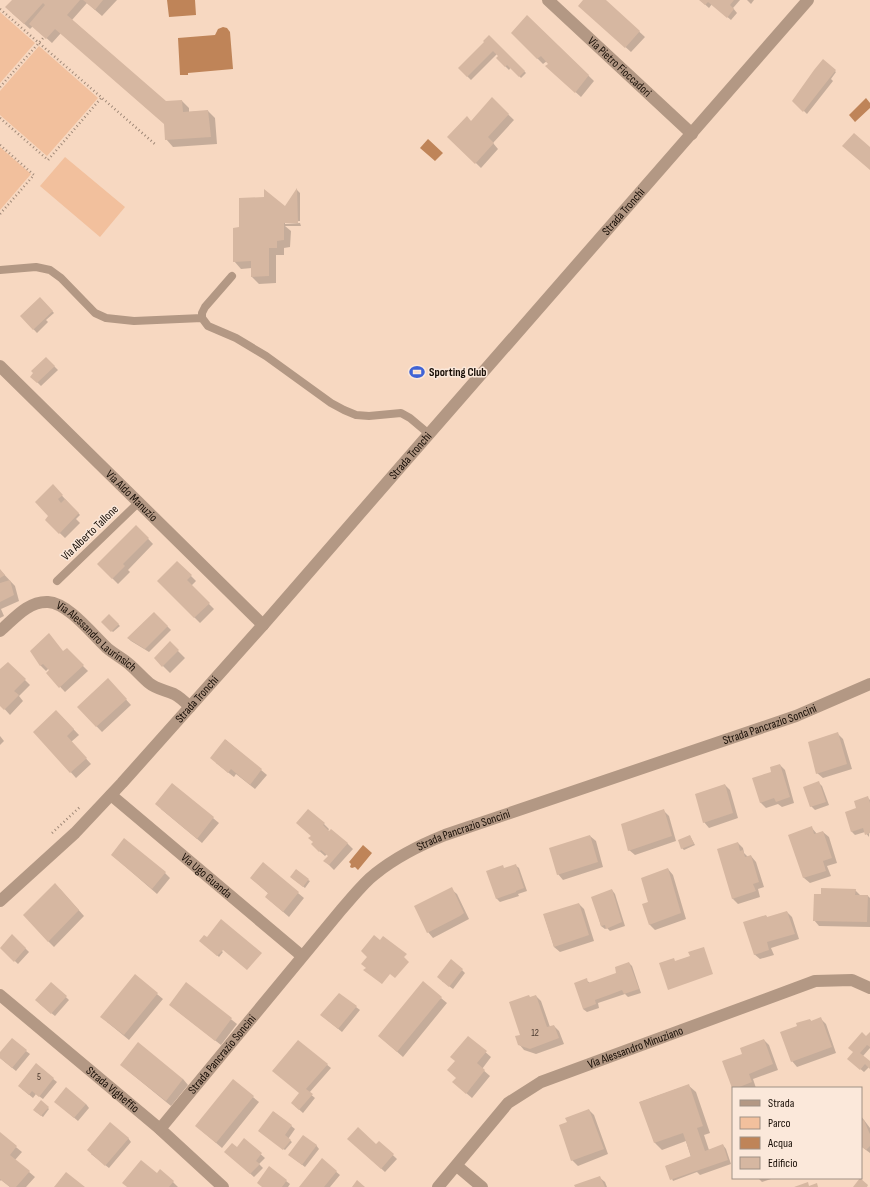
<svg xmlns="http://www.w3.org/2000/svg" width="870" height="1187" viewBox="0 0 870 1187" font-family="'Sofia Sans Condensed',sans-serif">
<rect width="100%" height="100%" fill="#f7d8c1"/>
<path fill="#f2c09d" d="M0 12 35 43 0 83Z
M39 46 98 98 47 156 0 115V91Z
M0 147 31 174 0 210Z
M65 157 125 207 100 237 40 186Z"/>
<path fill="#bf8458" d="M167 0H195L196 15 169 17Z
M223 27 227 28 230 32 233 69 188 73V75H180L178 38 215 35 218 29Z
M866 98 870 103V108L855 122 849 115Z
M428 139 443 153 435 161 420 148Z
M363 845 372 853 358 870 355 867 352 868 350 867 351 864 349 862Z"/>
<path fill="#0003" d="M13 0H117L102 16 87 3 72 20 165 102 182 101 189 108V112L208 111 215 118 217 144 173 147 166 139 165 124 61 33 52 43 33 26 30 29 12 13Z
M585 0H605L645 37 631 52 585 11Z
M700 0H740L733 8 737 13 731 20 712 4 709 8Z
M747 0H754L751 4Z
M527 16 594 81 581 97 552 71 549 64 547 61 543 64 512 33Z
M489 36 526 73 521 78 511 67 509 70 497 58 499 56 497 54 471 80 459 68 485 42Z
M824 61 836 72 831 79 833 81 807 114 794 101Z
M492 99 514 120 493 143 498 149 481 168 449 137 471 122Z
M297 190 300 193V221L285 222V224L300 223 301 226H285L291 231 290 247 284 248V255H276V283L259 284 252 277V268L241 269 234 261 240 228 285 207Z
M40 298 54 313 46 320 48 322 37 333 21 316Z
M46 358 58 370 41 386 32 377Z
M53 486 80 515 76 519 80 523 65 538 46 520 49 516Z
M136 526 153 544 128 570 130 572 118 584 98 564Z
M177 562 196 581 191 586 214 609 200 623 158 581Z
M0 570 15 586 19 601 1 609 4 616 0 618Z
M154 613 171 630 149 652 131 641 128 638Z
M109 615 120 626 113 632 102 622Z
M170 643 185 658 170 673 155 658Z
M67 650 88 671 65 692 47 673 50 670 49 668 46 671 41 666 31 651 64 652Z
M8 663 30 685 19 696 23 701 10 715 0 704V671Z
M113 685 131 705 102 732 78 707Z
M62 717 79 735 71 742 91 764 76 778 35 732Z
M838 734 843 739 852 769 823 778 817 773Z
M0 736 4 741 0 745Z
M226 740 267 775 255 789 236 774 234 777 216 763Z
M780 765 785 770 794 803 782 807 778 804 766 808 760 802 772 773Z
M819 783 822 786 829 805 815 810 811 806Z
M172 784 219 823 202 843 161 809Z
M725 785 730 790 738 818 709 828 704 822Z
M868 798 870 800 869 837 865 832 855 835 852 832 846 813 857 809Z
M664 811 669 816 676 841 635 855 629 850Z
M297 823 324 824 329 829 328 831 347 843 353 849 334 870 325 861 329 856 327 854 325 856 317 849 312 836Z
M812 828 817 834 823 832 829 837 837 863 827 866 831 876 810 883 804 878 790 835Z
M590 836 596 841 603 867 563 880 558 874Z
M690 836 695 845 684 850 682 848Z
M738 843 743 848 744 853 748 857 751 856 756 862 764 887 758 889 760 897 738 904 732 898Z
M112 855 165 873 170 878 157 894Z
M263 864 304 898 289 917 266 897 269 894 251 878Z
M515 865 519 868 527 891 518 894 519 896 500 902 497 899 488 872 505 869Z
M668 869 673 875 686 919 655 930 650 925 644 905 649 903Z
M292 878 308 880 310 881 305 888Z
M60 889 84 916 54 947 48 941Z
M451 889 457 894 469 919 433 938 428 932Z
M612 890 615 894 625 926 610 931 607 928 605 929 601 926 593 897Z
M855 890 861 896H868L870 898V927L819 926 814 920 822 895Z
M579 904 584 909 594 941 560 952 554 947 544 915Z
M787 912 792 917 799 939 771 948 774 955 760 959 754 954 766 916 768 918Z
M12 935 29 952 18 964 1 948Z
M204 936 223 952 219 957 201 941Z
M629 963 632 966 641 993 628 997 625 994 598 1003 599 1008 587 1012 583 1009 586 980 590 983 618 974Z
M462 970 465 973 453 989 442 981Z
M135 976 163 999 129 1040 107 1022Z
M51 983 69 1000 55 1016 40 1004Z
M187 984 237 1024 221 1045 176 1010Z
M339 994 360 1010 342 1032 321 1015Z
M536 996 541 1001 550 1027 554 1026 559 1031 564 1044 536 1054 524 1050 519 1044 530 998Z
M441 998 447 1003 403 1057 379 1036Z
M821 1019 826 1024 836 1053 797 1067 792 1061 799 1027 810 1020 812 1022Z
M870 1033V1048L863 1056 870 1062V1068L869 1067 864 1072 852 1062Z
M468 1037 491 1057 482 1069 490 1076 472 1098 459 1087 457 1078 448 1070 456 1061Z
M764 1040 769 1045 778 1070 753 1079 756 1088H733L723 1062 743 1055Z
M26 1051 30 1054 16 1071 0 1058V1054Z
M320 1059 331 1068 309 1093 315 1098 303 1113 295 1106 303 1096 295 1088Z
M36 1065 57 1082 43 1099 36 1094 33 1098 22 1089Z
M127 1070 183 1079 188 1085 171 1106Z
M233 1081 259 1102 222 1148 202 1131Z
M688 1085 696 1092 710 1133 704 1135 709 1150 723 1145 726 1149 731 1164 700 1175 697 1172 673 1181 666 1166 691 1157 686 1141 662 1150 655 1143 640 1102Z
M41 1101 49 1109 43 1117 35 1111Z
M86 1104 89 1108 78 1121 59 1105Z
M589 1110 594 1115 608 1154 578 1166 572 1160Z
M274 1112 295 1129 288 1139 292 1142 285 1150 281 1147Z
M861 1116 870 1128V1153L862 1147H861Z
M0 1134 22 1152 15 1160 35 1177 26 1187H10L1 1180 0 1181Z
M128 1138 131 1142 109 1168 91 1154Z
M244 1140 265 1158 259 1164 263 1168 254 1177 229 1155 237 1149Z
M352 1142 376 1145 379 1142 397 1159 385 1172Z
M316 1145 319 1149 305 1167 293 1158Z
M322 1160 340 1175 330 1187H300Z
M269 1168 290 1184 288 1187H263Z
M157 1175 173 1182 178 1187H127Z
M599 1177 605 1182 607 1187H576Z
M758 1178H774L762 1182Z"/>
<path fill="#d6b7a1" d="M12 0H80L67 15 166 101 182 100 183 112 208 110 211 137 165 140 164 124 55 29 46 39 29 24 45 5 43 3 24 24 5 7Z
M83 0H103L95 10Z
M583 0H606L640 31 625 48 578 6Z
M699 0H734L730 5 734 9 727 18 708 2 705 5Z
M527 15 589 75 575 93 545 66 548 64 541 56 537 59 511 33Z
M489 35 525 71 519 77 507 65 505 67 496 58 498 56 493 51 467 77 458 68 484 42 483 41Z
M823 59 836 70 803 112 792 101 814 70Z
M492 97 509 114 488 137 494 143 475 164 447 137 467 116 471 121Z
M854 133 870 147V170L842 146Z
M297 188 298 223H284V240L277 241V248H269V276L251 277V261L233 262V228L239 227V198L264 197V189L285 206Z
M40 297 53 311 33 330 20 316Z
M46 357 55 366 37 383 30 377 33 373 31 371Z
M53 484 63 495 58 499 61 503 65 499 79 513 59 534 45 520 48 516 35 502Z
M136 525 149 538 123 564 125 566 112 579 97 564Z
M177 561 192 575 187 580 210 603 194 618 157 581Z
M0 569 5 575 0 578Z
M10 580 14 595 0 602V583Z
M154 612 168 626 145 649 127 638Z
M109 614 119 624 111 632 101 622Z
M49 633 63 651 67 648 84 665 59 688 46 673 49 670 43 664 40 666 30 651Z
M170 641 179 650 162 667 154 658Z
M8 662 26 679 14 691 19 695 4 710 0 706V669Z
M108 678 127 699 96 727 77 707Z
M56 710 74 729 67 736 87 758 70 773 33 732Z
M838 732 847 764 816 774 808 742Z
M225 739 262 769 250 785 231 769 228 773 210 758Z
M780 764 790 797 776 802 774 798 760 803 752 778 771 772 770 767Z
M819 781 826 802 810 807 803 787Z
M172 783 214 817 197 839 155 804Z
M725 784 733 813 703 823 695 794Z
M868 796 870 803V833L865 835 863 828 851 832 845 812 856 808 854 801Z
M308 809 325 823 323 825 329 831 331 829 348 843 329 865 323 861 328 856 321 850 319 852 311 844 313 842 308 838 311 836 296 823Z
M664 809 672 836 628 851 621 824Z
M812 826 814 834 823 831 832 858 823 861 826 871 803 878 788 835Z
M590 835 598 862 557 875 549 848Z
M690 835 694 844 681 849 678 840Z
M124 838 166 872 152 889 111 855Z
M738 842 740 851 743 850 745 857 751 855 759 882 753 884 756 891 732 899 717 849Z
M263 862 299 892 283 912 265 897 268 893 250 878Z
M516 864 524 888 516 891V892L496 899 486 871 503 865 504 868Z
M668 868 681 913 649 925 642 904 648 902 641 878Z
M296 869 309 879 303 887 290 877Z
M55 883 79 910 48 942 23 915Z
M452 887 464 913 460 916 427 933 414 906Z
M821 888 856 889 855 895H868L867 922 813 921 814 894H821Z
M612 889 622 922 606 929 605 925 601 926 591 897Z
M579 903 589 935 554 947 543 914Z
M787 911 795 934 767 942 769 950 754 955 743 922 766 915 767 917Z
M221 919 262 953 247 970 223 950 217 956 199 941 204 935 207 937Z
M12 934 26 948 14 962 0 948Z
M374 935 380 940 383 936 407 954 404 957 409 962 395 978 390 974 382 984 363 970 366 968 361 964 367 957 361 951Z
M704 947 713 974 668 990 659 963 674 958 675 961 690 956 688 952Z
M451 959 463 969 449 987 437 977Z
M629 962 639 989 624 994 622 990 609 995 595 1000 596 1004 583 1009 574 983 587 978 588 983 616 973 615 967Z
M135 974 158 993 124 1035 100 1017Z
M423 981 442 997 397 1052 378 1036Z
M51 982 67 996 51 1014 35 1000Z
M186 982 232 1018 215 1041 169 1005Z
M339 993 357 1006 338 1029 320 1015Z
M529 995 530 997 536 995 547 1027 554 1025 559 1038 530 1049 518 1045 515 1036 520 1035 509 1002Z
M821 1017 832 1047 791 1062 780 1032 797 1026 796 1023 810 1019 811 1021Z
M862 1032 866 1036 870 1032V1047L867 1045 860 1053 870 1061V1069L865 1064 860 1070 847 1059 853 1052 848 1048Z
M468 1036 487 1051 477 1063 485 1070 466 1094 452 1082 456 1078 447 1070 455 1061 450 1057Z
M12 1038 27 1050 12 1068 0 1058V1052Z
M764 1039 773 1064 749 1074 752 1082 737 1088H732L722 1061 742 1054 740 1048Z
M298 1040 328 1064 306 1089 313 1094 299 1110 291 1103 299 1093 272 1071Z
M138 1042 183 1079 166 1101 120 1065Z
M36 1063 54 1078 39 1097 32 1091 29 1095 18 1086Z
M233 1079 254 1096 216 1143 195 1126Z
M689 1084 703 1126 697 1128 705 1151 723 1144 728 1160 670 1180 665 1166 691 1156 683 1133 654 1143 639 1102Z
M66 1087 86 1104 74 1118 54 1102Z
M41 1100 49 1107 41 1116 33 1110Z
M589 1109 604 1149 571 1161 559 1125 567 1122 565 1118Z
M273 1111 292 1125 285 1135 291 1140 283 1150 258 1131Z
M864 1120 869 1132 870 1134V1146L866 1150 861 1146V1121Z
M110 1122 129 1138 105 1166 87 1150Z
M358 1127 376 1144 379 1141 394 1154 381 1169 347 1139Z
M0 1132 17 1146 10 1155 30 1171 16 1187H10L0 1179Z
M303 1135 317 1145 302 1165 288 1155Z
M244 1138 262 1153 256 1161 260 1164 250 1174 224 1152 232 1143 237 1147Z
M322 1158 337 1171 324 1187H299Z
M141 1160 157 1173 160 1169 174 1181 169 1187H127L122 1183Z
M269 1166 287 1180 282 1187H262L257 1183Z
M66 1172 85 1187H54Z
M600 1176 605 1187H575L574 1185Z
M860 1178 868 1185 867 1187H853Z
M357 1180 365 1187H352Z
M808 1182 809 1186 817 1183 818 1187H794Z"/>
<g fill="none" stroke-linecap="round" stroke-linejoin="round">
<path stroke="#9f8877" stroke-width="2.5" stroke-dasharray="1 3" stroke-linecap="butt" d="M0 9 156 145
M0 87 44 37
M0 118 48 160 102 97
M0 145 34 175 0 214
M52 833 81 806"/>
<path stroke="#b39884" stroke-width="8" d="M0 270 36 267 50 270 61 278 95 313 106 318 134 321 202 318
M232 276 205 307 202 313V318L208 326 236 338 266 356 331 403 344 410 356 415 369 416 401 413 410 418 429 434
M57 581 138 503"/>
<g stroke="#b39884" stroke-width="12">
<path id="s1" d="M548 0 692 134"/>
<path id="s2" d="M0 366 263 625"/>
<path id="s3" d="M0 631C14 619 28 601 48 602 68 603 92 634 107 648 114 654 122 658 129 664 136 670 142 677 149 683 156 689 165 690 174 694 180 697 185 702 190 707"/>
<path id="s4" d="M111 795 302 956"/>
<path id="s5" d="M0 901 75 833 122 783 263 625 429 434 808 0"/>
<path id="s6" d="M0 995 160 1129 223 1187"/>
<path id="s7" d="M160 1129 341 910C352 898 362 884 375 874 396 857 420 845 445 835L796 716 870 684"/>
<path d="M457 1166 482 1187"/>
<path id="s8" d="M438 1187 508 1103 541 1082 815 981 852 980 870 988"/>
</g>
</g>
<defs>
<g id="stadium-bare" transform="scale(1.2)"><path d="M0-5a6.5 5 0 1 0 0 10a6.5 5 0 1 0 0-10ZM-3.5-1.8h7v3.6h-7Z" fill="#4063d5" stroke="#fbe8da" stroke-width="2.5" paint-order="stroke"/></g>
</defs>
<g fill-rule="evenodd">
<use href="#stadium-bare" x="417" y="372"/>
</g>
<g text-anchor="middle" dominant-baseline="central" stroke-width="3" stroke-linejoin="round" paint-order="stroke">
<g font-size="10" fill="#48382d">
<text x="535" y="1033">12</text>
<text x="39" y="1077">5</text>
</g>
<g font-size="12" fill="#180e06" stroke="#fbe8da">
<text stroke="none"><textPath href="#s1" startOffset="98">Via Pietro Fioccadori</textPath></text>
<text stroke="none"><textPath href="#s5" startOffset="930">Strada Tronchi</textPath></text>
<text stroke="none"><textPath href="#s5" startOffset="606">Strada Tronchi</textPath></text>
<text stroke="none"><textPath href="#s2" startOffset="185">Via Aldo Manuzio</textPath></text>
<text transform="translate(90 533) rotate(-44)">Via Alberto Tallone</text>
<text stroke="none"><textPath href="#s3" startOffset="118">Via Alessandro Laurinsich</textPath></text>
<text stroke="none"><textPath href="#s5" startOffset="282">Strada Tronchi</textPath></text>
<text stroke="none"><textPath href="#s7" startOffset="757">Strada Pancrazio Soncini</textPath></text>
<text stroke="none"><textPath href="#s7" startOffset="433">Strada Pancrazio Soncini</textPath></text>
<text stroke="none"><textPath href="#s4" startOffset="125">Via Ugo Guanda</textPath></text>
<text stroke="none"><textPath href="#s8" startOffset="249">Via Alessandro Minuziano</textPath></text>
<text stroke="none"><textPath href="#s7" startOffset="97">Strada Pancrazio Soncini</textPath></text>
<text stroke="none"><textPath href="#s6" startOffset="147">Strada Vigheffio</textPath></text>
</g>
<g font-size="12" font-weight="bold" fill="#180e06" stroke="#fbe8da" text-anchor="start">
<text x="429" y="372">Sporting Club</text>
</g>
</g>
<rect x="732" y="1087" width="130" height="92" fill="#fbe8da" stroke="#a09185"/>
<rect x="740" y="1100" width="20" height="6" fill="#b39884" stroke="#a09185"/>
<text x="768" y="1107" font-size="12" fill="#180e06">Strada</text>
<rect x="740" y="1117" width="20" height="12" fill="#f2c09d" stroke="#a09185"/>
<text x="768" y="1127" font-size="12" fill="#180e06">Parco</text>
<rect x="740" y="1137" width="20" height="12" fill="#bf8458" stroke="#a09185"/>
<text x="768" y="1147" font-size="12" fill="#180e06">Acqua</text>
<rect x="740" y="1157" width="20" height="12" fill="#d6b7a1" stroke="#a09185"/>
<text x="768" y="1167" font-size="12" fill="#180e06">Edificio</text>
</svg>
